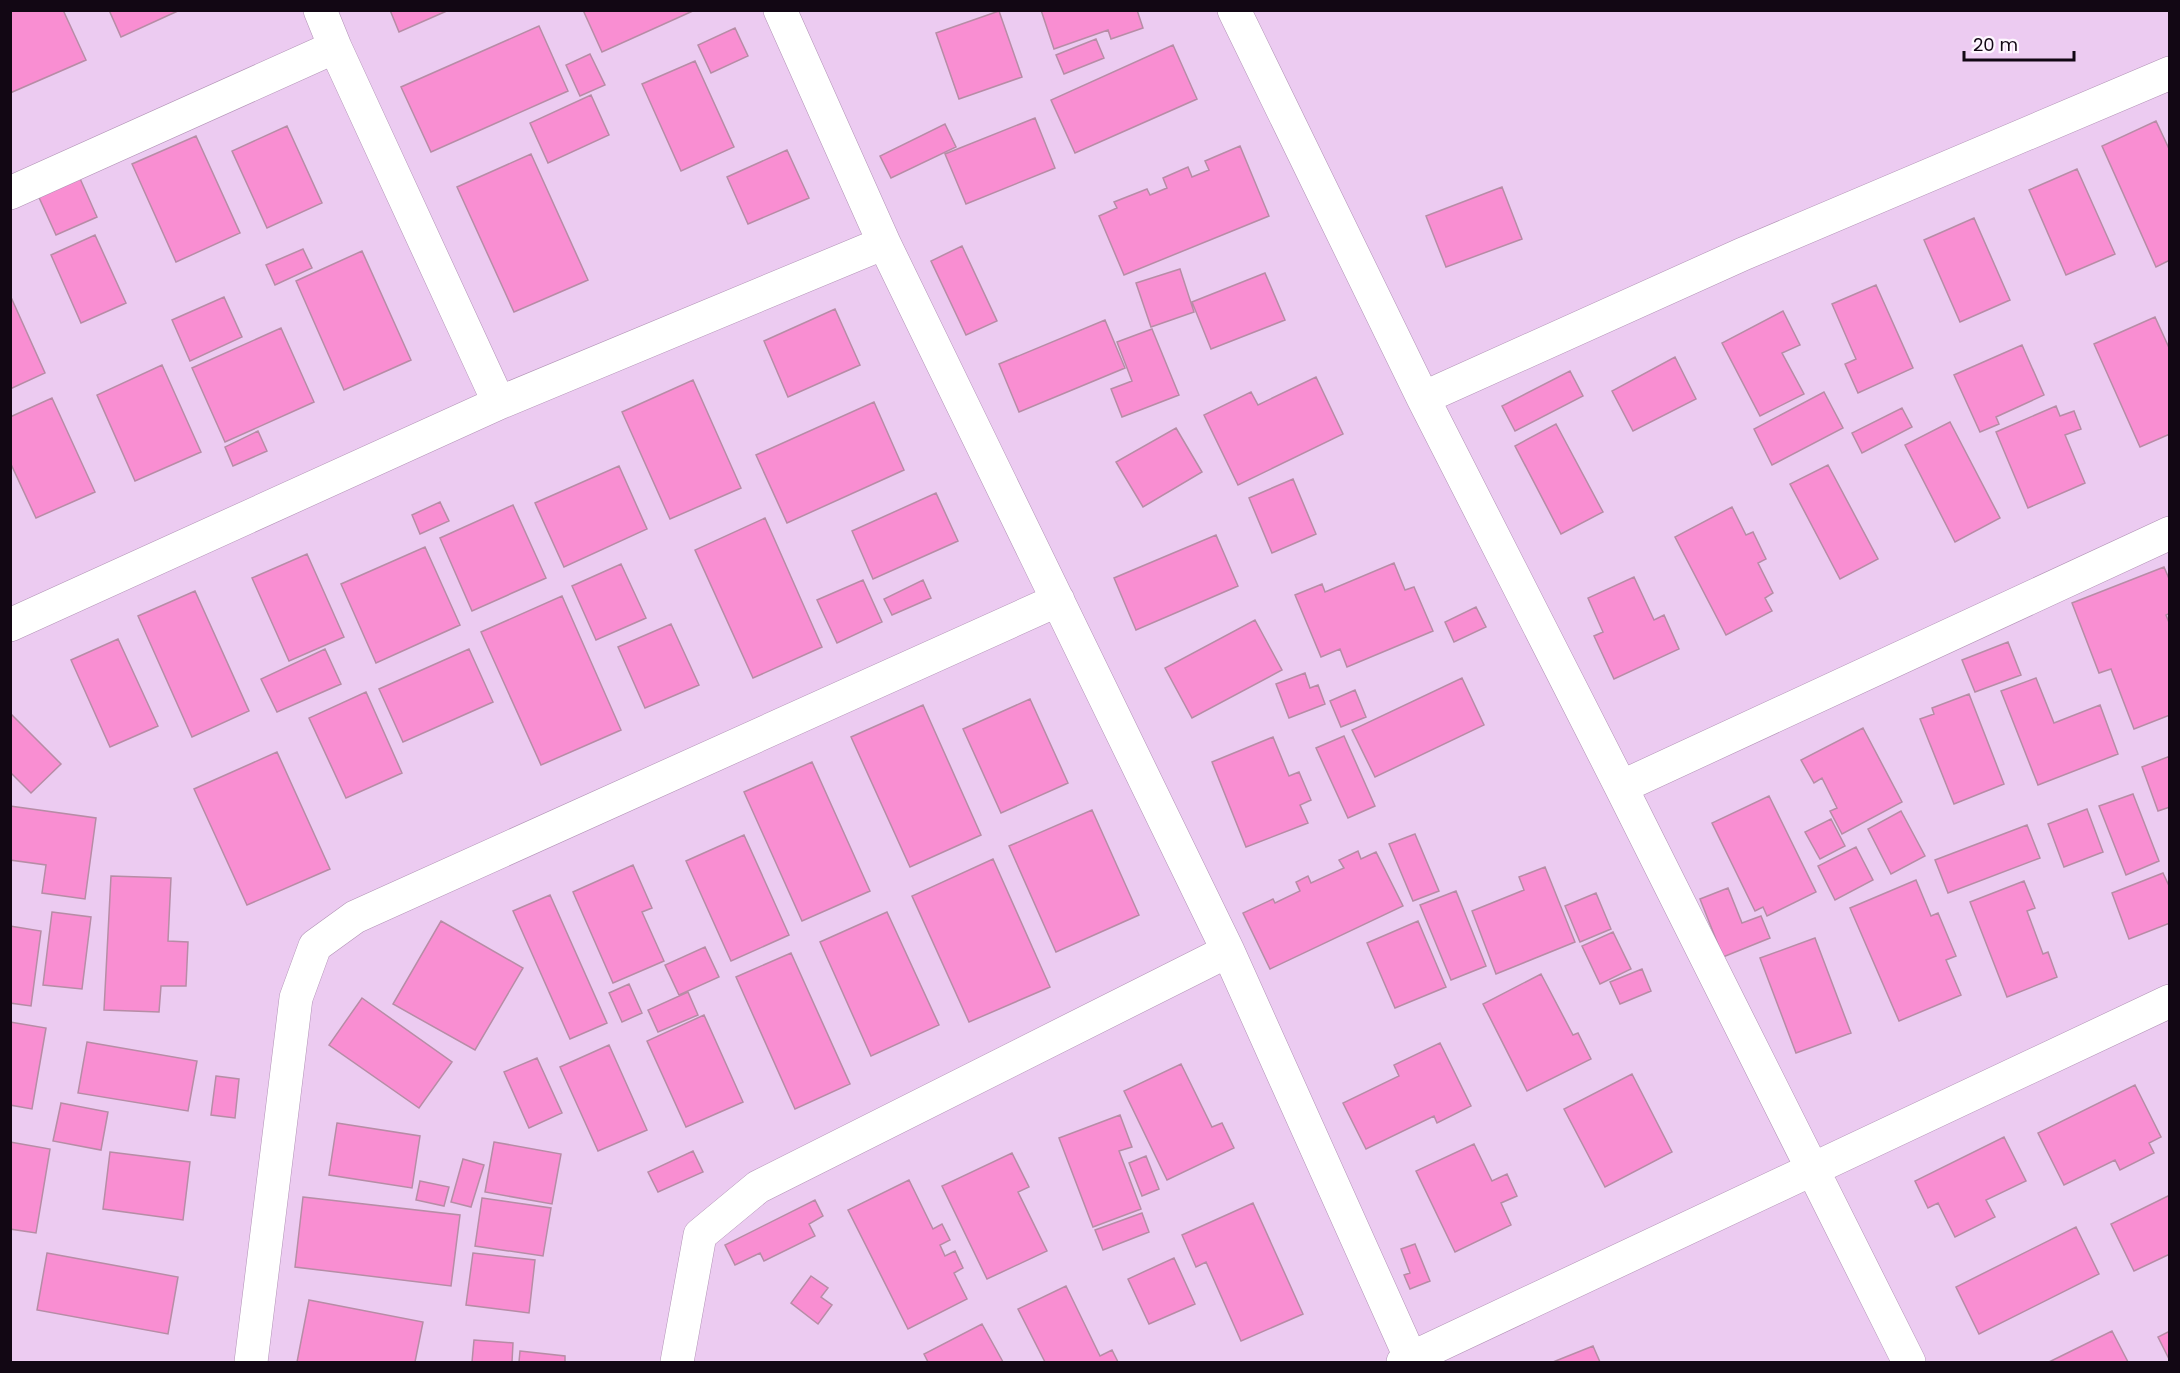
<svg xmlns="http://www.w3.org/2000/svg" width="2180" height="1373" viewBox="0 0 2180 1373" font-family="Poppins,sans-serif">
<rect width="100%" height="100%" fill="#eccbf1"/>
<path fill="#f98ed2" stroke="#b78ca6" stroke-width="1.5" d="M10 10H63L86 60 10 93Z
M109 10H180L121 37Z
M390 10H449L399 32Z
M583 10H695L602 52Z
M1041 10H1137L1143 28 1111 39 1108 30 1054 49Z
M999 11 1022 77 959 99 936 33Z
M539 26 568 91 431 152 401 87Z
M735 28 748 56 711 73 698 45Z
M1096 39 1104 58 1064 74 1056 55Z
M1173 45 1197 99 1075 153 1051 100Z
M590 54 605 85 580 96 566 65Z
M695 61 734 147 681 171 642 84Z
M591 95 609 135 548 163 530 123Z
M1035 118 1055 168 966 204 945 154Z
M2156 121 2170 151V260L2156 267 2102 146Z
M945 124 956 147 891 178 880 156Z
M287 126 322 203 267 228 232 151Z
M196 136 240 233 176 262 132 164Z
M1240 146 1269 216 1124 275 1099 216 1117 208 1114 202 1147 189 1150 195 1167 188 1163 178 1188 167 1192 177 1209 170 1205 161Z
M787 150 809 198 748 224 727 177Z
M531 154 588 280 514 312 457 187Z
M2077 169 2115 254 2066 275 2029 190Z
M78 174 97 217 56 235 37 193Z
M1502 187 1522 239 1446 267 1426 216Z
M1974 218 2010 300 1960 322 1924 240Z
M95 235 126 303 81 323 51 255Z
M962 246 997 321 966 335 931 261Z
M303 249 312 268 275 285 266 265Z
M362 251 411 360 344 390 296 281Z
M1180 269 1194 312 1151 327 1136 283Z
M1265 273 1285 320 1211 349 1192 302Z
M1876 285 1913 368 1858 393 1845 364 1856 359 1832 304Z
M10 295 45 373 10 389Z
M224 297 242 337 190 361 172 320Z
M835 309 860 365 788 397 764 341Z
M1783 311 1800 345 1782 353 1804 394 1760 416 1722 343Z
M2155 317 2170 350V434L2140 447 2094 344Z
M1105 320 1125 368 1019 412 999 364Z
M281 328 314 402 225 442 192 368Z
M1152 329 1179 395 1122 417 1111 389 1132 381 1117 342Z
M2022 345 2044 395 1996 417 1999 424 1980 432 1954 375Z
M1675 357 1696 399 1633 431 1612 391Z
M162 365 201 452 135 481 97 395Z
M1570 371 1583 396 1515 431 1502 406Z
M1316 377 1343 434 1238 485 1204 415 1251 392 1258 405Z
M693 380 741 488 670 519 622 412Z
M1824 392 1843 428 1772 465 1754 429Z
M52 398 95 492 36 518 10 462V417Z
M874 402 904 470 787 523 756 455Z
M2056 406 2060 416 2074 411 2081 429 2065 435 2085 483 2028 508 1996 432Z
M1902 408 1912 427 1862 453 1852 433Z
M1950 422 2000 518 1955 542 1905 445Z
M1556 424 1603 512 1561 534 1515 446Z
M1176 428 1202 472 1143 507 1116 462Z
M258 431 267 451 233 466 225 447Z
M1828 465 1878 559 1840 579 1790 484Z
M619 466 647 529 564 567 535 503Z
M1293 479 1316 534 1272 553 1249 498Z
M936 493 958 541 873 579 852 531Z
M440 502 449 521 420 534 412 515Z
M513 505 546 578 472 611 440 538Z
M1732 507 1746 535 1753 532 1766 559 1758 563 1773 593 1765 598 1772 611 1726 635 1675 537Z
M765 518 822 647 753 678 695 550Z
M1216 535 1238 586 1136 630 1114 578Z
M425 547 460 625 376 663 341 584Z
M307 554 344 637 289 661 252 578Z
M1394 563 1405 590 1414 587 1433 631 1347 667 1340 649 1321 657 1295 595 1322 584 1325 592Z
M621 564 646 618 596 640 572 586Z
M2164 567 2170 581V613L2166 615 2170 625V715L2134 729 2111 669 2099 673 2072 603Z
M1634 577 1654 620 1664 615 1679 649 1614 679 1594 636 1603 632 1588 598Z
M863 580 882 622 837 643 817 600Z
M923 580 931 598 892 615 884 599Z
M195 591 249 711 192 737 138 616Z
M562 596 621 730 541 765 481 632Z
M1476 607 1486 627 1454 642 1445 622Z
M1255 620 1282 670 1192 718 1165 668Z
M671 624 699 685 645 708 618 647Z
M118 639 158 726 110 747 71 660Z
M2008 642 2021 675 1975 692 1962 660Z
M325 649 341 684 277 712 261 679Z
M469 649 493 702 403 742 379 689Z
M1305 673 1310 688 1318 685 1325 704 1289 718 1276 684Z
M1462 678 1484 725 1375 777 1352 730Z
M2036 678 2054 723 2100 705 2118 754 2038 785 2001 691Z
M1355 690 1366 717 1341 727 1330 701Z
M366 692 402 773 346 798 309 718Z
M1969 694 2004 784 1954 804 1920 719 1934 714 1932 708Z
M1030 699 1068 783 1001 813 963 729Z
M923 705 981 835 910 867 851 737Z
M10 713 61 764 31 793 10 772Z
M1863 728 1902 802 1842 834 1830 811 1837 808 1822 778 1814 783 1801 760Z
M1344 736 1375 806 1348 818 1316 748Z
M1273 737 1289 776 1299 772 1311 800 1300 805 1308 823 1246 847 1212 762Z
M277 752 330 869 247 905 194 789Z
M2170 756V807L2158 811 2142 767Z
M812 762 870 891 802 921 744 792Z
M2133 794 2159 861 2126 875 2099 806Z
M1769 796 1816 892 1767 916 1763 907 1755 911 1712 823Z
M10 806 96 818 85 899 42 893 46 865 10 860Z
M2087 809 2103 852 2064 867 2048 824Z
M1092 810 1139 915 1056 952 1009 846Z
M1901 811 1925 856 1891 874 1868 829Z
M1831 819 1845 846 1820 859 1805 832Z
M2027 825 2040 858 1948 893 1935 860Z
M1415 834 1439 891 1413 901 1389 844Z
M744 835 789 935 731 961 686 861Z
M1856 847 1873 880 1835 900 1818 866Z
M1358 851 1361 859 1376 852 1403 906 1270 969 1243 913 1273 899 1275 903 1300 891 1296 882 1308 876 1311 883 1344 868 1339 860Z
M993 859 1050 987 969 1022 912 896Z
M633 865 652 908 642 912 664 961 613 983 573 892Z
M1545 867 1575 942 1496 974 1472 911 1524 890 1519 877Z
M2163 873 2170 888V923L2129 939 2112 893Z
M111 876 171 878 168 941 188 942 186 986H161L159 1012 104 1010Z
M1916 880 1931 916 1938 913 1956 956 1946 960 1961 995 1899 1021 1850 908Z
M2024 881 2035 908 2027 911 2043 954 2048 952 2057 977 2007 997 1970 902Z
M1728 888 1742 923 1761 916 1770 938 1723 957 1700 899Z
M1456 891 1486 966 1451 980 1420 905Z
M1596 893 1611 929 1580 942 1565 906Z
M550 895 607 1023 570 1039 513 911Z
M52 912 91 917 82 989 43 985Z
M887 912 939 1025 871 1056 820 942Z
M441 921 523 968 475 1050 393 1004Z
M1418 921 1446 987 1395 1008 1367 943Z
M10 926 41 931 31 1006 10 1003Z
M1613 932 1631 969 1600 984 1582 946Z
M1815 938 1851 1033 1796 1053 1760 958Z
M705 947 719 977 679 995 665 965Z
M791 953 850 1084 795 1109 736 977Z
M1642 969 1651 991 1620 1004 1610 982Z
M1541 974 1573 1035 1578 1033 1591 1059 1527 1091 1483 1004Z
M629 984 642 1013 622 1022 609 993Z
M688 992 698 1015 658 1032 648 1010Z
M362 998 452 1062 419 1108 329 1045Z
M704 1015 743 1102 686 1127 647 1041Z
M10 1022 46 1028 32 1109 10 1105Z
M87 1042 197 1061 188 1111 78 1093Z
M1440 1043 1471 1106 1437 1123 1434 1116 1366 1149 1343 1103 1399 1076 1394 1065Z
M609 1045 647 1130 598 1151 560 1067Z
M537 1058 562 1113 529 1128 504 1072Z
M1181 1064 1212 1127 1222 1123 1234 1148 1167 1180 1124 1091Z
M1632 1074 1672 1152 1605 1187 1564 1109Z
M216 1076 239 1079 235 1118 211 1115Z
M2135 1085 2161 1137 2149 1143 2154 1153 2120 1170 2115 1160 2064 1185 2038 1133Z
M61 1103 108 1112 101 1150 53 1141Z
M1120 1115 1132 1147 1119 1151 1141 1209 1093 1227 1059 1138Z
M337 1123 420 1136 412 1188 329 1175Z
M2004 1137 2026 1181 1986 1200 1995 1217 1955 1237 1938 1203 1928 1208 1915 1181Z
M10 1142 50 1149 36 1233 10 1229Z
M494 1142 561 1154 552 1204 485 1192Z
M1474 1144 1492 1181 1507 1174 1517 1196 1501 1203 1511 1225 1455 1252 1416 1171Z
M693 1151 703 1172 658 1192 648 1172Z
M110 1152 190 1162 183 1220 103 1209Z
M1012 1153 1029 1187 1018 1192 1047 1251 987 1279 942 1186Z
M1146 1156 1159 1189 1142 1196 1129 1163Z
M463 1159 484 1165 471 1207 451 1202Z
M909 1180 933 1229 942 1224 950 1240 940 1245 945 1256 955 1251 963 1268 954 1273 967 1299 908 1329 848 1210Z
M420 1181 449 1187 444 1206 416 1200Z
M2170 1195V1254L2134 1271 2111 1224Z
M303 1197 460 1215 451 1286 295 1267Z
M482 1198 551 1208 543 1256 475 1246Z
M815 1200 823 1216 809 1224 815 1236 764 1261 760 1253 735 1265 725 1245Z
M1253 1203 1303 1314 1241 1341 1206 1262 1196 1267 1182 1235Z
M1142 1213 1149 1232 1103 1250 1095 1230Z
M2076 1227 2099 1274 1979 1334 1956 1287Z
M1415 1244 1430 1281 1410 1289 1404 1275 1410 1273 1401 1249Z
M47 1253 178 1277 168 1334 37 1310Z
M473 1253 535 1260 529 1313 466 1305Z
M1174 1258 1195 1304 1149 1324 1128 1279Z
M811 1276 828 1288 821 1297 832 1305 818 1324 791 1303Z
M1066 1286 1100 1356 1112 1350 1118 1362H1045L1018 1309Z
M309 1300 423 1322 415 1362H297Z
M982 1324 1003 1362H928L924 1354Z
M2112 1331 2128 1362H2049Z
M2170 1331V1361L2158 1337Z
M474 1340 513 1343 512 1362H472Z
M1593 1346 1600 1362H1553Z
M520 1351 565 1356V1362H519Z"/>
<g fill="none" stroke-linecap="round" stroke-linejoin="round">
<g stroke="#b192b5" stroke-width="34">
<path id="street" d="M320 10 335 47 499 403
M780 10 884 243 1228 951 1411 1359
M1234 10 1423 398 1621 787 1909 1362
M10 193 335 47
M1423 398 1743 254 2170 73
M10 625 499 403 884 243
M1621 787 2170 533
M251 1362 296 998 315 946 355 917 1058 600
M677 1362 700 1235 758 1187 1228 951
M1403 1362 2170 1001"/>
</g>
<use href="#street" stroke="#fff" stroke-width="33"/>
</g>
<rect width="2180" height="1373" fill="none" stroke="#120714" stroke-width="24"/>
<path d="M1964 51v9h110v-9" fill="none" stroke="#120714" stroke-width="3"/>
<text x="1973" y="51" font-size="18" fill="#120714" stroke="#fdf6fe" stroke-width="4.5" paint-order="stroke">20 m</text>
</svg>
